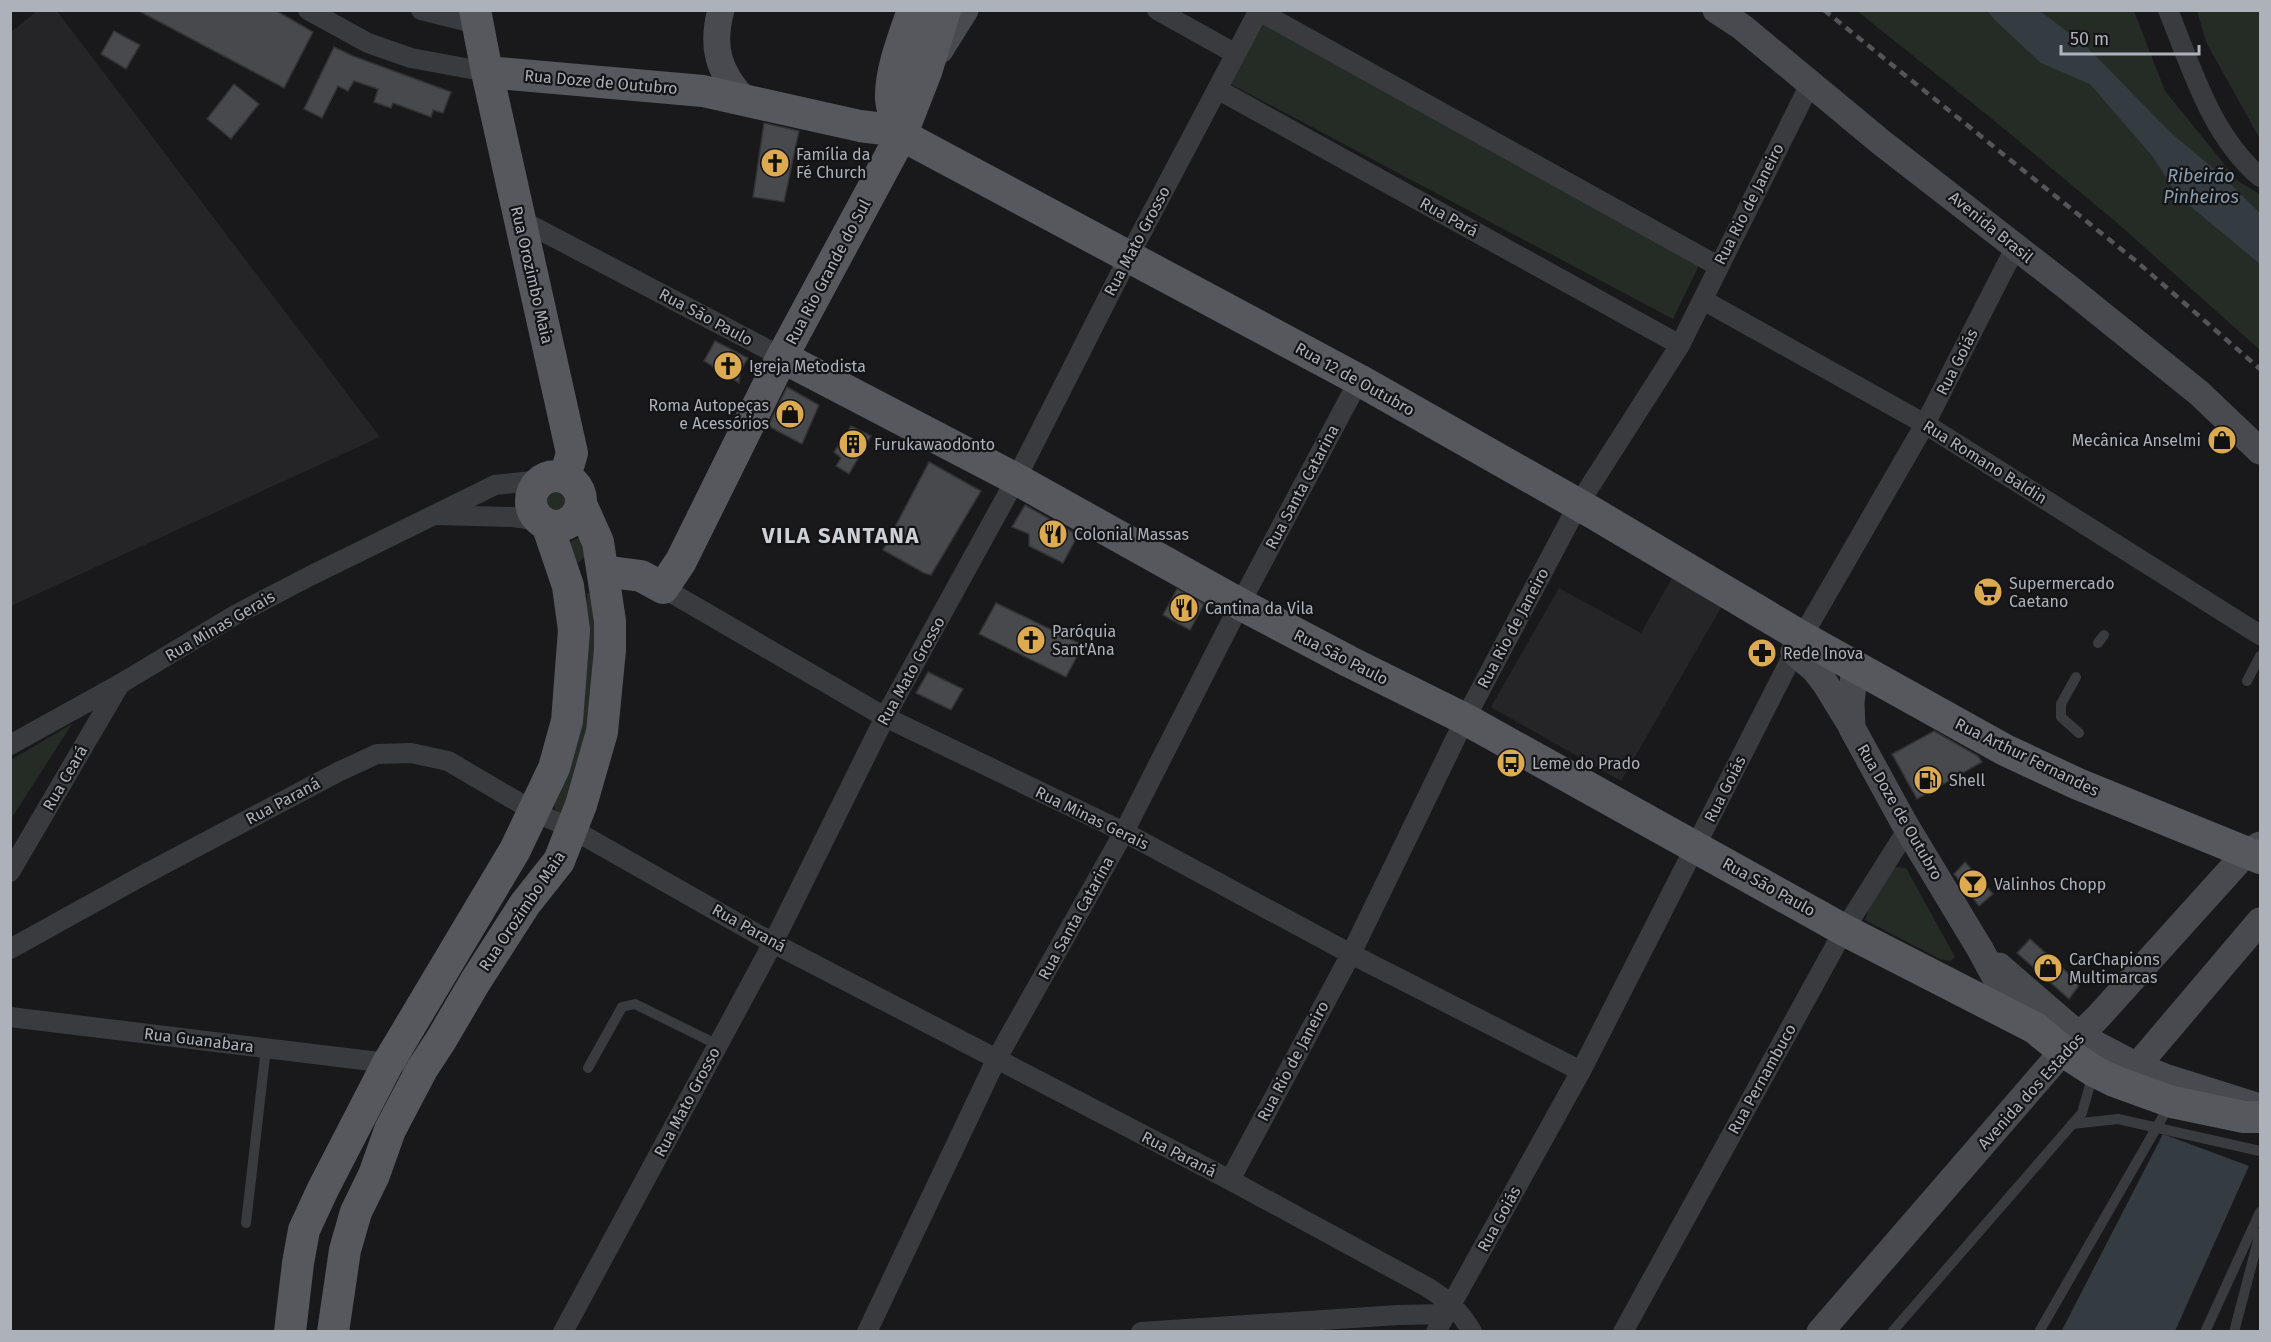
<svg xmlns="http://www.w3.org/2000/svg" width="2271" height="1342" viewBox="0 0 2271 1342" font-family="'Fira Sans',sans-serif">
<rect width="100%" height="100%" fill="#19191b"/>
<path fill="#252527" d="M38 10 57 11 380 437 11 606 10 33Z
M1672 578 1722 606 1621 781 1491 707 1559 588 1641 633Z"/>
<path fill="#252c26" d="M1857 11H2134L2165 91 2238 181 2260 194V350L2116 222 1996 122Z
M2197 11H2260V139L2206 42Z
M1262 14 1701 261 1673 319 1227 82Z
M539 501a16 16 0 1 1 32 0a16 16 0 1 1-32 0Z
M578 538 583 540 586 556 578 563 575 562 569 544 572 541Z
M587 593 595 595 593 734 564 814 557 812 554 806 569 763 581 599 587 600Z
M72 724 11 819V760Z
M1894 867 1906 868 1955 957 1950 961 1940 959 1865 920 1869 907Z"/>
<path fill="#343c42" d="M1987 11H2040L2085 45 2171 133 2220 174 2260 213V264L2178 196 2153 157 2090 84 2041 63 1998 23Z
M2163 1134 2249 1166 2175 1331 2061 1332Z"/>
<path fill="#48494d" stroke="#333336" stroke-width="1.5" d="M137 10H275L313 32 284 88Z
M114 31 140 45 126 69 101 54Z
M334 47 353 56 451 92 443 113 433 110 431 117 393 103 391 108 374 102 378 89 354 81 348 91 338 86 322 118 304 109Z
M234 84 259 104 231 139 207 119Z
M764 123 799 131 784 202 753 197Z
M715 341 748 358 740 371 739 383 704 361Z
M787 387 819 405 802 444 768 426Z
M851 426 871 436 849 474 836 466 841 458 834 452Z
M929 462 981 491 931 575 924 573 883 550Z
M1025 505 1078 535 1063 563 1029 546V534L1012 527Z
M1177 589 1204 604 1190 630 1163 615Z
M996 603 1083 645 1066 677 979 634Z
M928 672 963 689 951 710 916 693Z
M1934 731 1978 756 1982 762 1917 799 1892 754Z
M1965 862 1993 894 1979 906 1954 874Z
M2030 939 2080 984 2069 999 2017 953Z"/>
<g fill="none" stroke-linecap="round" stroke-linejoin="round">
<path stroke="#3a3b3f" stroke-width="10" d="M2098 643 2104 635
M2076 677 2061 704V717L2079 733
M2247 681 2260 656
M588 1068 622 1007 635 1004 718 1045
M2072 1124 2118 1119 2260 1151
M246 1223 266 1048
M1892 1332 2082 1113 2093 1074
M2039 1332 2169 1106
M2205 1332 2260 1212
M2234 1332 2260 1233"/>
<path stroke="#3a3b3f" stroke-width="20" d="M308 10 368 43 411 58 487 72
M421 10 477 24
M1157 10 1236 54
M2168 10C2192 69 2211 135 2260 177
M1259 11 1718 266
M1217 89 1680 345
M519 219 782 357
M1703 300 1925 424 2260 635
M438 515 513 517 541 521
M663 588 885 717 1124 832 1351 954 1581 1071
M10 745 120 684 235 615 310 576 495 485 542 480
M10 872 120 684
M10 949 149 872 338 772 377 754 411 753 448 761 535 812 572 829 773 943 1230 1180 1427 1287C1446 1299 1461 1311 1472 1332
M10 1017 396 1064
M1230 1180 1351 954 1465 719 1578 505 1680 345 1810 84
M563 1332 773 943 885 717 1016 479 1128 258 1259 10
M867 1332 996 1060 1124 832 1240 604 1359 380
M1141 1332 1398 1315 1446 1314
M1436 1332 1581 1071 1802 637 1925 424 2015 248
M1623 1332 1844 930 1907 830"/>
<path stroke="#494a4f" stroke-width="27" d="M721 10C711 46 718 72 744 99
M1716 10 1742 27 1882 143 2070 289 2199 393 2260 451
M940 50 965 10
M1794 652 1815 670 1825 683 1852 727
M1855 666 1851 703 1852 728 1904 823 1980 949 2006 997 2030 1023
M1999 966 2080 1036 2137 1066 2165 1077 2260 1107
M2137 1066 2260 921
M1820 1332 2063 1051 2098 1017 2246 853 2260 845"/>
<path stroke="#57585e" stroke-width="32" d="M475 10 487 72 572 453 565 477
M487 72 703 91 860 126 892 130 1359 380 1595 514 1802 637 2005 750 2078 784 2260 858
M901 136C897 124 892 111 891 99 890 71 904 36 913 10
M782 357 1016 479 1240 604 1348 661 1465 719 1844 930 2035 1028 2063 1051 2094 1071 2114 1081 2172 1102 2244 1117H2260
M531 501a25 25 0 1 1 50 0a25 25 0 1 1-50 0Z
M603 571 641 576 663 588 681 561 782 357 901 136 926 72 945 10
M290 1332 298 1263 304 1230 323 1189 388 1063 515 850 554 768 567 721 574 630 568 586 547 524
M333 1332 345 1250 356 1212 374 1175 390 1130 422 1069 441 1040 475 982 525 904 559 861 581 805 602 732 610 650V621L598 542 581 504"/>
<path stroke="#54555a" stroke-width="4.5" stroke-dasharray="8 6" stroke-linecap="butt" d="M1824 10 2136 261 2260 369"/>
</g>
<defs>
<g id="church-disc" transform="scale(1.5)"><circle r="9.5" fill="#dcaa50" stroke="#141416"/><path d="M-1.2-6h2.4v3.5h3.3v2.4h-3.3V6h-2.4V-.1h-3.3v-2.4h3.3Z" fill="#111"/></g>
<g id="shop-disc" transform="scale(1.5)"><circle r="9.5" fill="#dcaa50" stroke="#141416"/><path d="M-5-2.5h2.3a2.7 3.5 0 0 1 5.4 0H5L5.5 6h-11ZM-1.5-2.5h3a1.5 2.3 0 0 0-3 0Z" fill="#111"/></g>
<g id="building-disc" transform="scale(1.5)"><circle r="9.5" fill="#dcaa50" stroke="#141416"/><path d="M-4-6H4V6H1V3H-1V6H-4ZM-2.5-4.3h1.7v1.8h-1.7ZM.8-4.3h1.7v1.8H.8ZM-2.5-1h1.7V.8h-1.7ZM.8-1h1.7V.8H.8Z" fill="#111"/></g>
<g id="restaurant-disc" transform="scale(1.5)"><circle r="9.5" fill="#dcaa50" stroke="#141416"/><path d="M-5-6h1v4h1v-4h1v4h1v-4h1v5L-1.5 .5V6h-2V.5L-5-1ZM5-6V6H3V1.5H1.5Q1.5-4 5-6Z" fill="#111"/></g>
<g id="supermarket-disc" transform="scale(1.5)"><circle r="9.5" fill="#dcaa50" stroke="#141416"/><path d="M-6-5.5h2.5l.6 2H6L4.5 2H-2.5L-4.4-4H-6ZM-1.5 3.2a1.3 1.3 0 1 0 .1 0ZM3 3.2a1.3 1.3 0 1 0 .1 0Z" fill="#111"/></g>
<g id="pharmacy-disc" transform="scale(1.5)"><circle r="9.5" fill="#dcaa50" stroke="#141416"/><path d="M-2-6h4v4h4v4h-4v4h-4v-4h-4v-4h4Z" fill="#111"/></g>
<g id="bus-disc" transform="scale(1.5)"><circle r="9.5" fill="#dcaa50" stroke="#141416"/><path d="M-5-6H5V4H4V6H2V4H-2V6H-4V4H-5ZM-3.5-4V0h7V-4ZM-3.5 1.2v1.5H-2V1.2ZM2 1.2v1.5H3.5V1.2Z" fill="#111"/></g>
<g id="fuel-disc" transform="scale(1.5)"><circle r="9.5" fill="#dcaa50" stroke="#141416"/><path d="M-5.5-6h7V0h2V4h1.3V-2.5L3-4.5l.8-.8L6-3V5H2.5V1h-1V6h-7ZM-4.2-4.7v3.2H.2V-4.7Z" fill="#111"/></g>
<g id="bar-disc" transform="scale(1.5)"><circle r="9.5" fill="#dcaa50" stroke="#141416"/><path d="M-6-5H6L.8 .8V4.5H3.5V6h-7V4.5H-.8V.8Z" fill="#111"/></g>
</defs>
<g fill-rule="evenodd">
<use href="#church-disc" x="775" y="163"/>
<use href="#church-disc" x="728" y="366"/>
<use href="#shop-disc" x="790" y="414"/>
<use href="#shop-disc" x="2222" y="440"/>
<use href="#building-disc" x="853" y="444"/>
<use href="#restaurant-disc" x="1053" y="534"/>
<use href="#supermarket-disc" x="1988" y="592"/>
<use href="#restaurant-disc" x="1184" y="608"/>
<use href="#church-disc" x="1031" y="640"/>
<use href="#pharmacy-disc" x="1762" y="653"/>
<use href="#bus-disc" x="1511" y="763"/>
<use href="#fuel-disc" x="1928" y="780"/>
<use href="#bar-disc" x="1973" y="884"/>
<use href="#shop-disc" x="2048" y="968"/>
</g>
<g text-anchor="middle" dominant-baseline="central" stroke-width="4.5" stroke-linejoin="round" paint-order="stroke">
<g font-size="16" fill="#adb1b9" stroke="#141416">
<text transform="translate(601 82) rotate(5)">Rua Doze de Outubro</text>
<text transform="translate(1749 204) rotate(-63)">Rua Rio de Janeiro</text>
<text transform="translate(1449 217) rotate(29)">Rua Pará</text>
<text transform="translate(1991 227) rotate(39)">Avenida Brasil</text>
<text transform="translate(1137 241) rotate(-62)">Rua Mato Grosso</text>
<text transform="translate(828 272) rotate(-62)">Rua Rio Grande do Sul</text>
<text transform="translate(532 275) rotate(77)">Rua Orozimbo Maia</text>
<text transform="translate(706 317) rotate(28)">Rua São Paulo</text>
<text transform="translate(1957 362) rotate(-63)">Rua Goiás</text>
<text transform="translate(1355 379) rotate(29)">Rua 12 de Outubro</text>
<text transform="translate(1985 462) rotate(32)">Rua Romano Baldin</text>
<text transform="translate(1302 487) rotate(-62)">Rua Santa Catarina</text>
<text transform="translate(220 626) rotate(-30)">Rua Minas Gerais</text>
<text transform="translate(1513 628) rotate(-62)">Rua Rio de Janeiro</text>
<text transform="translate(1341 657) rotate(27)">Rua São Paulo</text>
<text transform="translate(911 671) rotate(-61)">Rua Mato Grosso</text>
<text transform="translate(2027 757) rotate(26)">Rua Arthur Fernandes</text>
<text transform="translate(65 778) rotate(-60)">Rua Ceará</text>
<text transform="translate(1725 789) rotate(-63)">Rua Goiás</text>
<text transform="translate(283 801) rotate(-28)">Rua Paraná</text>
<text transform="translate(1900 812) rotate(60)">Rua Doze de Outubro</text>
<text transform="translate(1092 818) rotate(26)">Rua Minas Gerais</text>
<text transform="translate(1769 887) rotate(29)">Rua São Paulo</text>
<text transform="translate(522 911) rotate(-56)">Rua Orozimbo Maia</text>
<text transform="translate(1076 918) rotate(-61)">Rua Santa Catarina</text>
<text transform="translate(749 928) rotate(29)">Rua Paraná</text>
<text transform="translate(199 1040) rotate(7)">Rua Guanabara</text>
<text transform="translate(1293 1061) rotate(-62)">Rua Rio de Janeiro</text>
<text transform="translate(1762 1079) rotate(-61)">Rua Pernambuco</text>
<text transform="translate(2031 1091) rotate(-48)">Avenida dos Estados</text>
<text transform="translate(687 1102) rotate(-62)">Rua Mato Grosso</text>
<text transform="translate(1179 1154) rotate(27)">Rua Paraná</text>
<text transform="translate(1499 1219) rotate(-61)">Rua Goiás</text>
</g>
<g font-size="16" fill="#adb1b9" stroke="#141416" text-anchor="start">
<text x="796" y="154">Família da<tspan x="796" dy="18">Fé Church</tspan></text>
<text x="749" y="366">Igreja Metodista</text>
<text x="769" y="405" text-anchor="end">Roma Autopeças<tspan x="769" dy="18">e Acessórios</tspan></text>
<text x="2201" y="440" text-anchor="end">Mecânica Anselmi</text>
<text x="874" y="444">Furukawaodonto</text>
<text x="1074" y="534">Colonial Massas</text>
<text x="2009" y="583">Supermercado<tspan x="2009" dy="18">Caetano</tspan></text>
<text x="1205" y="608">Cantina da Vila</text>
<text x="1052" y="631">Paróquia<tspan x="1052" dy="18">Sant'Ana</tspan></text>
<text x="1783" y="653">Rede Inova</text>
<text x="1532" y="763">Leme do Prado</text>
<text x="1949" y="780">Shell</text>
<text x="1994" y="884">Valinhos Chopp</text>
<text x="2069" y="959">CarChapions<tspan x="2069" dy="18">Multimarcas</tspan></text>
</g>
<g font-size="18" font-style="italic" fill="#899eaf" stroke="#141416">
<text x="2201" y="176">Ribeirão<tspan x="2201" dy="21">Pinheiros</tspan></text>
</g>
<g font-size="22" font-weight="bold" letter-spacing="1.5" fill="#cdd0d5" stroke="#141416">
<text x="841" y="535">VILA SANTANA</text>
</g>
</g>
<rect width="2271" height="1342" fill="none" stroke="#adb1b9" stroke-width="24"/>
<path d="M2061 45v9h138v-9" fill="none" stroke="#adb1b9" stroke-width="3"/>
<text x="2070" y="45" font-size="18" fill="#adb1b9" stroke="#141416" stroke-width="4.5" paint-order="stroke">50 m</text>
</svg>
